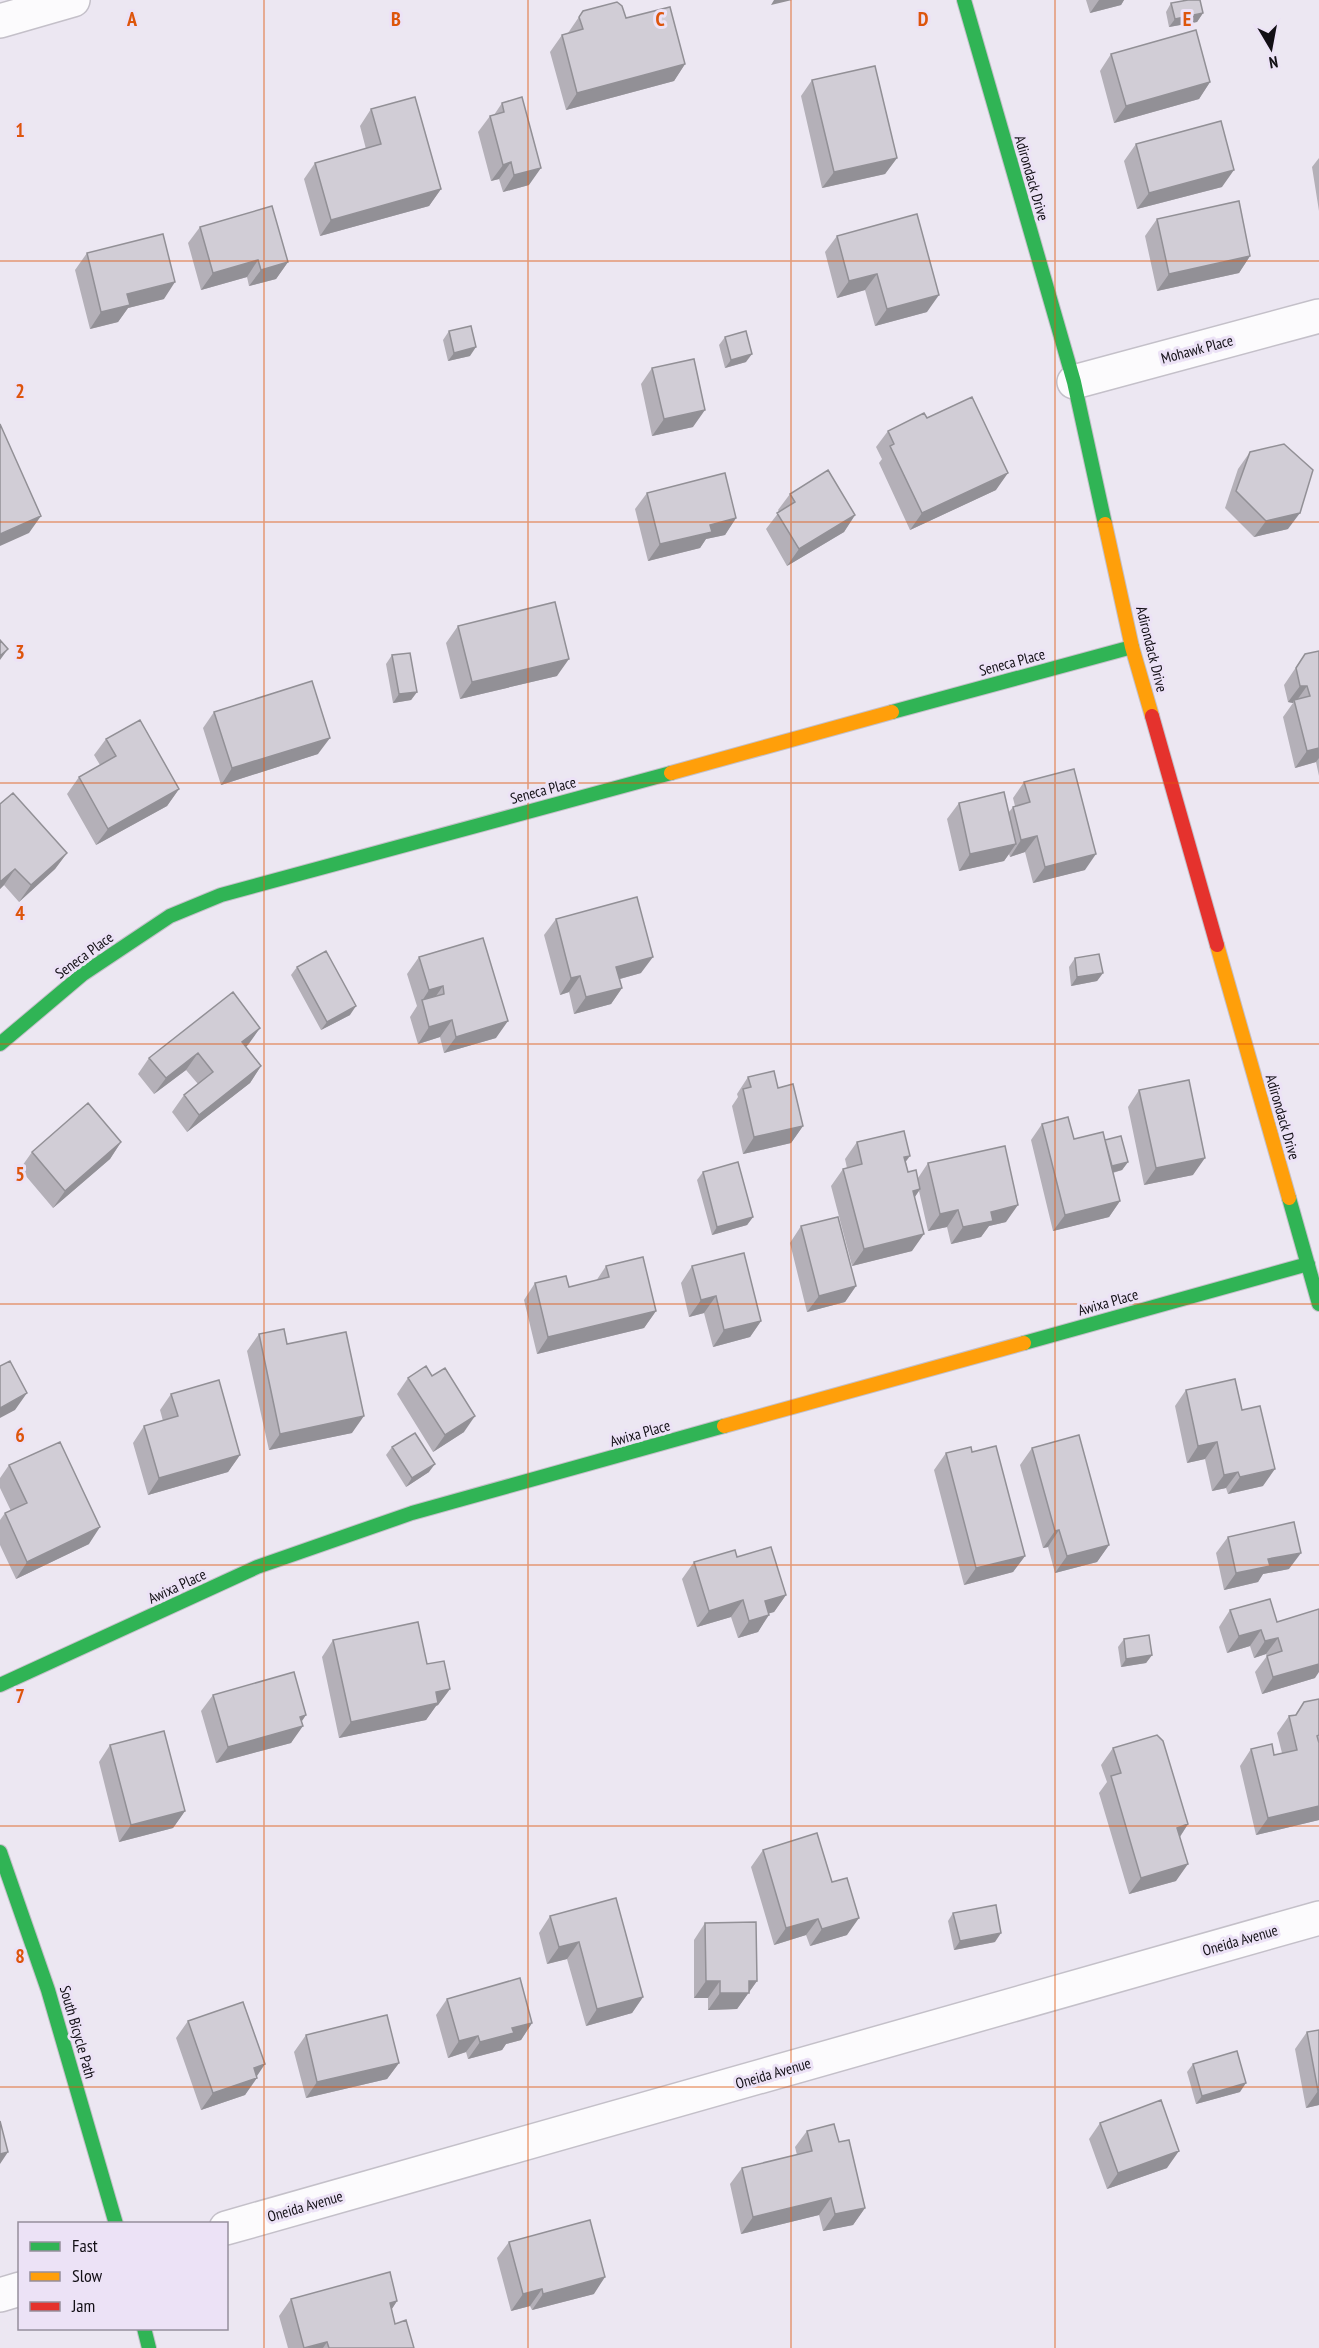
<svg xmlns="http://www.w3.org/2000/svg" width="1319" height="2348" viewBox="0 0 1319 2348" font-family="'PT Sans Narrow',sans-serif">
<rect width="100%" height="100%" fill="#ece7f2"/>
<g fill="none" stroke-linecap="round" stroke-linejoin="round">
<g stroke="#c4c0c9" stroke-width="36">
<path id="street" d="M0 21 73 0
M1074 382 1319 316
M226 2228 1319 1918
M0 2295 20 2289"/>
</g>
<g stroke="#c4c0c9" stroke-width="16">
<path id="fast" d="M964 0 1074 382 1105 524
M892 712 1132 647
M0 1044 83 974 170 916 221 895 671 773
M1289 1198 1319 1304
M1024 1343 1308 1264
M0 1685 257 1567 412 1513 724 1426
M0 1852 48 1990 116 2224
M144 2328 149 2348"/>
</g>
<g stroke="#c4c0c9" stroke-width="16">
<path id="slow" d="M1105 524 1132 647 1152 716
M671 773 892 712
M1217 945 1289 1198
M724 1426 1024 1343"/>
</g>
<g stroke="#c4c0c9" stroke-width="16">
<path id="jam" d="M1152 716 1217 945"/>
</g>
<use href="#street" stroke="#fcfbfd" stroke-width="33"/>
<use href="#fast" stroke="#30b455" stroke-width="14"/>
<use href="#slow" stroke="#ff9f0a" stroke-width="14"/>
<use href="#jam" stroke="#e5322d" stroke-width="14"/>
</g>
<path fill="#b4b0b8" d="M1086 0H1124L1121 5 1090 13Z
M1171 3 1203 13 1197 22 1169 27 1166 12Z
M583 11 626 18 685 64 674 81 566 110 550 52 562 35 568 33Z
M1111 54 1210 82 1199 99 1114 123 1100 71Z
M812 80 897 158 885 174 822 188 801 96Z
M502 103 529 185 503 192 499 179 491 181 478 132 490 116 494 115Z
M371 109 441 189 429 206 320 236 304 179 315 163 366 149 360 126Z
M1136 144 1222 187 1137 209 1124 161Z
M1319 158V211L1312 167Z
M1157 219 1250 256 1239 273 1157 291 1145 236Z
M200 227 288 262 276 279 249 286 247 277 201 290 188 243Z
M837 236 927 312 875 326 865 290 837 298 825 252Z
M87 253 164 299 128 308 118 322 90 329 75 270Z
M449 331 470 356 448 361 443 340Z
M725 337 746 362 725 368 719 345Z
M652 368 693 427 652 436 641 384Z
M888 431 996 490 910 530 879 463 882 459 876 447Z
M1250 452 1288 529 1254 537 1225 508 1238 469Z
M647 493 736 518 725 535 706 539 700 548 648 561 635 509Z
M790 494 855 515 844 532 787 566 766 529 779 512 778 510Z
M458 626 557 676 460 699 446 643Z
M1319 651V776L1316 762 1295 768 1283 717 1293 703 1288 702 1284 685 1305 654Z
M392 655 417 692 411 700 393 703 386 664Z
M214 712 318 754 221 785 203 728Z
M106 739 179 789 167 806 96 845 67 794 79 777 100 765 94 755Z
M1024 782 1085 870 1033 883 1025 852 1010 857 1009 854 1004 861 959 871 947 819 959 803 1009 812 1013 807 1015 806 1013 798Z
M0 804 67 853 55 869 19 902 4 885 0 889Z
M556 919 641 973 620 979 622 988 611 1004 574 1014 569 992 560 995 544 935Z
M419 957 496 1038 444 1053 440 1037 418 1044 410 1017 417 1006 407 974Z
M1075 958 1103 973 1097 981 1071 986 1069 967Z
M297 967 350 1015 321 1030 291 975Z
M260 1028 246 1046 261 1066 250 1083 187 1132 172 1112 184 1095 198 1084 186 1070 154 1094 138 1074 149 1058Z
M748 1077 778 1088 803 1126 791 1143 743 1154 732 1106 738 1097 737 1094Z
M1139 1090 1193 1175 1144 1185 1128 1107Z
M1042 1124 1074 1139 1105 1140 1128 1162 1122 1170 1113 1173 1120 1201 1109 1217 1053 1231 1031 1140Z
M121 1142 110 1159 53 1208 20 1169 32 1152Z
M857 1142 906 1162 908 1172 918 1178 928 1163 1006 1222 989 1226 981 1237 951 1244 947 1227 928 1231 919 1191 914 1198 912 1251 852 1266 831 1186 843 1169 847 1168 845 1159Z
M703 1172 753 1217 747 1225 712 1235 697 1180Z
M801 1226 856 1286 845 1302 807 1312 790 1243Z
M606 1266 656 1311 644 1328 537 1354 524 1300 535 1283 569 1287 596 1281Z
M692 1266 761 1321 750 1337 713 1347 704 1313 689 1317 681 1283Z
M259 1334 287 1344 352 1433 269 1450 247 1351Z
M408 1378 464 1432 433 1452 397 1394Z
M1186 1390 1242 1410 1263 1486 1228 1494 1226 1488 1212 1491 1205 1459 1187 1463 1175 1406Z
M171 1394 240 1455 228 1472 148 1495 133 1443 144 1426 163 1421 160 1410Z
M392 1447 429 1472 406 1487 386 1455Z
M1032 1448 1109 1545 1097 1562 1055 1573 1048 1547 1043 1548 1020 1465Z
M972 1452 1025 1556 1013 1572 964 1585 934 1470 946 1453Z
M9 1465 89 1544 16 1579 0 1545V1520L5 1513 11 1511 0 1488V1478Z
M1228 1537 1289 1569 1263 1574 1258 1582 1224 1590 1216 1553Z
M737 1557 786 1595 774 1612 769 1613 758 1632 738 1638 731 1617 697 1627 682 1579 694 1562Z
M1230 1610 1277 1622 1315 1678 1262 1694 1255 1672 1267 1656 1266 1654 1254 1658 1250 1646 1227 1653 1219 1627Z
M1124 1639 1152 1655 1146 1663 1121 1667 1118 1647Z
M333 1640 427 1664 450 1689 438 1705 436 1706 426 1720 339 1738 322 1657Z
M213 1695 301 1722 291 1743 216 1763 201 1711Z
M1319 1699V1820L1256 1835 1240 1766 1251 1749 1274 1755 1282 1753 1277 1733 1289 1716 1295 1715 1304 1702Z
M110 1745 185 1811 173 1828 119 1842 99 1762Z
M1113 1748 1188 1824 1180 1837 1176 1881 1129 1894 1099 1793 1107 1782 1101 1765Z
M763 1850 847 1935 810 1946 806 1935 774 1945 751 1867Z
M953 1913 995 1942 954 1950 948 1921Z
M550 1916 643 1997 632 2013 586 2026 567 1959 547 1964 539 1933Z
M705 1923 757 1981 737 2009 708 2010V1998H694V1940Z
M447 1999 532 2023 521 2040 506 2044 502 2050 468 2059 466 2052 448 2058 436 2015Z
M188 2021 256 2076 245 2095 201 2110 176 2038Z
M1319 2030V2105L1306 2108 1295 2049 1307 2032Z
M306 2035 399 2063 387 2079 306 2098 294 2052Z
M1193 2064 1240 2092 1196 2104 1187 2072Z
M1100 2123 1167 2168 1107 2189 1089 2139Z
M807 2131 839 2142 865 2208 853 2225 823 2231 819 2215 741 2234 730 2184 742 2168 797 2155 795 2147Z
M509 2242 594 2294 532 2310 530 2306 511 2311 497 2258Z
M291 2299 397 2301 391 2310 395 2324 414 2348H288L279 2316Z"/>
<path fill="#929096" d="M774 0H792L771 5Z
M1099 0H1124L1121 5 1090 13Z
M1203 13 1197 22 1169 27 1175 19Z
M685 64 674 81 566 110 577 93Z
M1210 82 1199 99 1114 123 1126 106Z
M897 158 885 174 822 188 834 172Z
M511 162 499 179 491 181 503 165Z
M541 168 529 185 503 192 514 175Z
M1234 170 1222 187 1137 209 1149 193Z
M441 189 429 206 320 236 331 220Z
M1250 256 1239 273 1157 291 1169 274Z
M258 260 247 277 201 290 213 273Z
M288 262 276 279 249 286 261 270Z
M877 274 865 290 837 298 849 281Z
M175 282 164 299 128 308 118 322 90 329 101 312 127 294Z
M939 295 927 312 875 326 887 309Z
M476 347 470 356 448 361 454 353Z
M752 354 746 362 725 368 731 360Z
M705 410 693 427 652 436 664 419Z
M1008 473 996 490 910 530 922 513Z
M1300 513 1288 529 1254 537 1266 521Z
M855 515 844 532 787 566 799 549Z
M41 516 29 533 0 546V534Z
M736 518 725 535 706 539 700 548 648 561 660 544 710 525Z
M8 649 0 660V656Z
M569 659 557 676 460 699 472 682Z
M1300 686H1307L1295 703 1294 700 1293 703 1288 702Z
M417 692 411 700 393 703 399 694Z
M330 738 318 754 221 785 232 768Z
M1319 748V758L1316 762 1295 768 1307 751Z
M179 789 167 806 96 845 108 829Z
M1037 836 1025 852 1010 857 1021 840Z
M1016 844 1004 861 959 871 970 854Z
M67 853 55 869 19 902 31 885Z
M1096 854 1085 870 1033 883 1045 867Z
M15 869 4 885 0 889V882Z
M653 957 641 973 605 983 616 967Z
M1103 973 1097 981 1071 986 1077 977Z
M580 976 569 992 560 995 571 978Z
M443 986 431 1003 422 1001 429 990Z
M622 988 611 1004 574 1014 586 997Z
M356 1006 350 1015 321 1030 327 1022Z
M452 1020 440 1037 418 1044 429 1027Z
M508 1021 496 1038 444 1053 456 1037Z
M260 1028 248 1045 231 1059 242 1042Z
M198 1053 186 1070 154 1094 166 1078Z
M261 1066 250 1083 187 1132 199 1115Z
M803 1126 791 1143 743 1154 754 1137Z
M121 1142 110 1159 53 1208 65 1191Z
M910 1156 898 1172 904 1157Z
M1205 1158 1193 1175 1144 1185 1156 1168Z
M1128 1162 1122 1170 1103 1175 1109 1167Z
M920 1189 909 1206 913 1191Z
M1120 1201 1109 1217 1053 1231 1065 1215Z
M1018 1205 1006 1222 989 1226 981 1237 951 1244 963 1227 991 1212Z
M958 1210 947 1227 928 1231 940 1214Z
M753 1217 747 1225 712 1235 717 1227Z
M924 1234 912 1251 852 1266 864 1249Z
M856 1286 845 1302 807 1312 819 1296Z
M716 1296 704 1313 689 1317 701 1300Z
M656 1311 644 1328 537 1354 548 1337Z
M761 1321 750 1337 713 1347 724 1330Z
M27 1393 15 1410 0 1418V1408Z
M364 1416 352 1433 269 1450 280 1434Z
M475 1416 464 1432 433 1452 445 1435Z
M1217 1442 1205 1459 1187 1463 1198 1446Z
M240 1455 228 1472 148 1495 159 1478Z
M435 1464 429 1472 406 1487 412 1478Z
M1275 1469 1263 1486 1228 1494 1240 1477Z
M1238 1472 1226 1488 1212 1491 1224 1475Z
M100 1527 89 1544 16 1579 27 1562Z
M1059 1530 1048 1547 1043 1548 1055 1531Z
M1109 1545 1097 1562 1055 1573 1067 1556Z
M1301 1553 1289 1569 1263 1574 1258 1582 1224 1590 1236 1573 1268 1559Z
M1025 1556 1013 1572 964 1585 976 1568Z
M786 1595 774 1612 754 1618 765 1601Z
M743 1600 731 1617 697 1627 709 1611Z
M769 1615 758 1632 738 1638 749 1621Z
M1261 1630 1250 1646 1227 1653 1239 1636Z
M1278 1638 1266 1654 1254 1658 1265 1641Z
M1152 1655 1146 1663 1121 1667 1126 1659Z
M1319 1664V1672L1315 1678 1262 1694 1273 1677Z
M450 1689 438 1705 436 1706 426 1720 339 1738 351 1722 436 1692Z
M306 1715 298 1727 303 1726 291 1743 216 1763 228 1747Z
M1319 1806V1820L1256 1835 1268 1818Z
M185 1811 173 1828 119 1842 131 1825Z
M1188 1824 1177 1841V1828Z
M1188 1864 1176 1881 1129 1894 1141 1878Z
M859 1918 847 1935 810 1946 822 1929Z
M818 1919 806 1935 774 1945 786 1928Z
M1001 1933 995 1942 954 1950 960 1941Z
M579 1942 567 1959 547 1964 559 1947Z
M706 1981H720L708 1998H694Z
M749 1981H757L737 2009 708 2010 720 1993Z
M643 1997 632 2013 586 2026 597 2009Z
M532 2023 521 2040 506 2044 502 2050 468 2059 480 2042 512 2028Z
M478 2036 466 2052 448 2058 459 2041Z
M399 2063 387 2079 306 2098 317 2082Z
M265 2064 255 2079 257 2078 245 2095 201 2110 213 2093 254 2068Z
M1246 2083 1240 2092 1196 2104 1202 2096Z
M1318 2091H1319V2105L1306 2108Z
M1179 2151 1167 2168 1107 2189 1118 2173Z
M8 2152 0 2164V2154Z
M831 2198 819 2215 741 2234 753 2217Z
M865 2208 853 2225 823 2231 835 2214Z
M605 2277 594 2294 532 2310 543 2294Z
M542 2289 530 2306 511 2311 523 2294Z
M397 2301 386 2318 390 2303Z
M327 2342 323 2348H306Z"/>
<path fill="#d1cdd6" stroke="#929096" stroke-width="1.5" d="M1188 0H1200L1203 13 1175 19 1171 3Z
M617 2 622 6 626 18 670 7 685 64 577 93 562 35 583 29 579 17 583 11Z
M1196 30 1210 82 1126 106 1111 54Z
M875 66 897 158 834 172 812 80Z
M415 97 441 189 331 220 315 163 381 144 371 109Z
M522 97 541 168 514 175 511 162 503 165 490 116 504 112 502 103Z
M1221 121 1234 170 1149 193 1136 144Z
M1239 201 1250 256 1169 274 1157 219Z
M272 206 288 262 261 270 258 260 213 273 200 227Z
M917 214 939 295 887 309 877 274 849 281 837 236Z
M163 234 175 282 127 294 130 305 101 312 87 253Z
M471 326 476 347 454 353 449 331Z
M746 331 752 354 731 360 725 337Z
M694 359 705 410 664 419 652 368Z
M972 397 1008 473 922 513 890 446 894 444 888 431 924 413 927 418Z
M0 424 41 516 0 534Z
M1284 444 1313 470 1300 513 1266 521 1236 491 1250 452Z
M828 470 855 515 799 549 777 513 795 502 790 494Z
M725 473 736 518 710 525 712 532 660 544 647 493Z
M555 602 569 659 472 682 458 626Z
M0 640 8 649 0 656Z
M1319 651V748L1307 751 1294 700 1310 696 1307 686H1300L1296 668 1305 654Z
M410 653 417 692 399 694 392 655Z
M312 681 330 738 232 768 214 712Z
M140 720 179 789 108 829 79 777 116 756 106 739Z
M1074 769 1096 854 1045 867 1037 836 1021 840 1013 807 1030 802 1024 782Z
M1004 792 1016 844 970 854 959 803Z
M13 793 67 853 31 885 15 869 0 882V804Z
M637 897 653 957 616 967 622 988 586 997 580 976 571 978 556 919Z
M483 938 508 1021 456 1037 452 1020 429 1027 422 1000 444 994 443 986 429 990 419 957Z
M326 951 356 1006 327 1022 297 967Z
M1099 954 1103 973 1077 977 1075 958Z
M233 992 260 1028 242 1042 261 1066 199 1115 184 1095 213 1072 198 1053 166 1078 149 1058Z
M774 1071 778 1088 793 1084 803 1126 754 1137 743 1089 751 1087 748 1077Z
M1189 1080 1205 1158 1156 1168 1139 1090Z
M88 1103 121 1142 65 1191 32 1152Z
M1068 1117 1074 1139 1103 1132 1120 1201 1065 1215 1042 1124Z
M904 1131 910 1156 904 1157 908 1172 916 1170 920 1189 913 1191 924 1234 864 1249 843 1169 862 1164 857 1142Z
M1121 1136 1128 1162 1112 1166 1105 1140Z
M1005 1146 1018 1205 991 1212 993 1221 963 1227 958 1210 940 1214 928 1163Z
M738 1162 753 1217 717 1227 703 1172Z
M838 1217 856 1286 819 1296 801 1226Z
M744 1253 761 1321 724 1330 716 1296 701 1300 692 1266Z
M643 1257 656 1311 548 1337 535 1283 566 1276 569 1287 609 1277 606 1266Z
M284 1329 287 1344 346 1332 364 1416 280 1434 259 1334Z
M10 1361 27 1393 0 1408V1366Z
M426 1366 432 1376 445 1368 475 1416 445 1435 408 1378Z
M1235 1379 1242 1410 1260 1406 1275 1469 1240 1477 1238 1472 1224 1475 1217 1442 1198 1446 1186 1390Z
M219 1380 240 1455 159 1478 144 1426 178 1416 171 1394Z
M415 1433 435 1464 412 1478 392 1447Z
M1079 1435 1109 1545 1067 1556 1059 1530 1055 1531 1032 1448Z
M60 1442 100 1527 27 1562 5 1513 27 1503 9 1465Z
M996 1446 1025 1556 976 1568 946 1453 971 1447 972 1452Z
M1294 1522 1301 1553 1268 1559 1270 1566 1236 1573 1228 1537Z
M771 1547 786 1595 765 1601 769 1615 749 1621 743 1600 709 1611 694 1562 735 1550 737 1557Z
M1270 1599 1277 1622 1319 1609V1664L1273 1677 1267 1656 1282 1651 1278 1638 1265 1641 1261 1630 1239 1636 1230 1610Z
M418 1622 427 1664 444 1661 450 1689 436 1692 438 1703 351 1722 333 1640Z
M1149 1635 1152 1655 1126 1659 1124 1639Z
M294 1672 306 1715 300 1717 303 1726 228 1747 213 1695Z
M1319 1699V1735L1317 1736 1319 1743V1806L1268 1818 1251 1749 1272 1744 1274 1755 1297 1750 1289 1716 1296 1715 1304 1702Z
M164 1731 185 1811 131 1825 110 1745Z
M1157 1735 1163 1741 1188 1824 1177 1828 1188 1864 1141 1878 1111 1776 1121 1773 1113 1748Z
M817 1833 832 1882 847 1878 859 1918 822 1929 818 1919 786 1928 763 1850Z
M616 1898 643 1997 597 2009 579 1942 559 1947 550 1916Z
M996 1905 1001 1933 960 1941 953 1913Z
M756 1922 757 1981H749V1993H720V1981H706L705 1923Z
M520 1978 532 2023 512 2028 514 2033 480 2042 478 2036 459 2041 447 1999Z
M243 2002 265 2064 254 2068 257 2078 213 2093 188 2021Z
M387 2015 399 2063 317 2082 306 2035Z
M1319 2030V2091H1318L1307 2032Z
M1237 2051 1246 2083 1202 2096 1193 2064Z
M1161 2100 1179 2151 1118 2173 1100 2123Z
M0 2121 8 2152 0 2154Z
M834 2124 839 2142 849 2140 865 2208 835 2214 831 2198 753 2217 742 2168 812 2151 807 2131Z
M590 2220 605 2277 543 2294 542 2289 523 2294 509 2242Z
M390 2272 397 2301 390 2303 395 2324 406 2320 414 2348H329L327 2342 304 2348 291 2299Z"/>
<path fill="none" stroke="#dd550c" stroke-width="1.5" stroke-opacity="0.55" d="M264 0V2348M528 0V2348M791 0V2348M1055 0V2348M0 261H1319M0 522H1319M0 783H1319M0 1044H1319M0 1304H1319M0 1565H1319M0 1826H1319M0 2087H1319"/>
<g text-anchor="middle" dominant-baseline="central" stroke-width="6" stroke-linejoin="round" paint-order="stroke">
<g font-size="15" fill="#120f15" stroke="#ece2f6">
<text transform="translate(1032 178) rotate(74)">Adirondack Drive</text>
<text transform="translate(1197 349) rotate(-15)">Mohawk Place</text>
<text transform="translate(1152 649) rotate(76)">Adirondack Drive</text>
<text transform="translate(1012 662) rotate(-15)">Seneca Place</text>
<text transform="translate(543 790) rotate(-15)">Seneca Place</text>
<text transform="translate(84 955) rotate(-36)">Seneca Place</text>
<text transform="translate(1283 1117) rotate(74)">Adirondack Drive</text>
<text transform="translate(1108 1302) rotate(-16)">Awixa Place</text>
<text transform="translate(640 1433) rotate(-16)">Awixa Place</text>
<text transform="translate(177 1586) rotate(-25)">Awixa Place</text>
<text transform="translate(1240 1940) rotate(-16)">Oneida Avenue</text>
<text transform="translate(78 2032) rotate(74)">South Bicycle Path</text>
<text transform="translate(773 2073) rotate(-16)">Oneida Avenue</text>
<text transform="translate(305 2206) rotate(-16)">Oneida Avenue</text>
</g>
</g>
<g font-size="20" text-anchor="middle" font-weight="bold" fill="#dd550c" stroke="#ece2f6" stroke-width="6" stroke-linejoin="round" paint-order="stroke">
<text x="132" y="26">A</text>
<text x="396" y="26">B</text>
<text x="660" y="26">C</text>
<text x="923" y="26">D</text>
<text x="1187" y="26">E</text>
<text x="20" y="137">1</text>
<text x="20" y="398">2</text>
<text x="20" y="659">3</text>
<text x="20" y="920">4</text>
<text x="20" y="1181">5</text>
<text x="20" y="1442">6</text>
<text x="20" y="1703">7</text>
<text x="20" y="1963">8</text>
</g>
<rect x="18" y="2222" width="210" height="108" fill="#ece2f6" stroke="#958e9c" stroke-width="1.5"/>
<rect x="30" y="2242" width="30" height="9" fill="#30b455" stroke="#958e9c" stroke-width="1.5"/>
<text x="72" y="2252" font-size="18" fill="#120f15">Fast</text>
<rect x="30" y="2272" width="30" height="9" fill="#ff9f0a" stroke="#958e9c" stroke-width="1.5"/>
<text x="72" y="2282" font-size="18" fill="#120f15">Slow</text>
<rect x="30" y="2302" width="30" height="9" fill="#e5322d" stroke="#958e9c" stroke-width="1.5"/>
<text x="72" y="2312" font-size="18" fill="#120f15">Jam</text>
<g transform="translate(1271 48) rotate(170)" stroke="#ece2f6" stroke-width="4.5" paint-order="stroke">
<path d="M0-4.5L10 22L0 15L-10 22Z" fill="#120f15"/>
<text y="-9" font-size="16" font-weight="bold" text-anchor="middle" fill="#120f15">N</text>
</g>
</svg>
